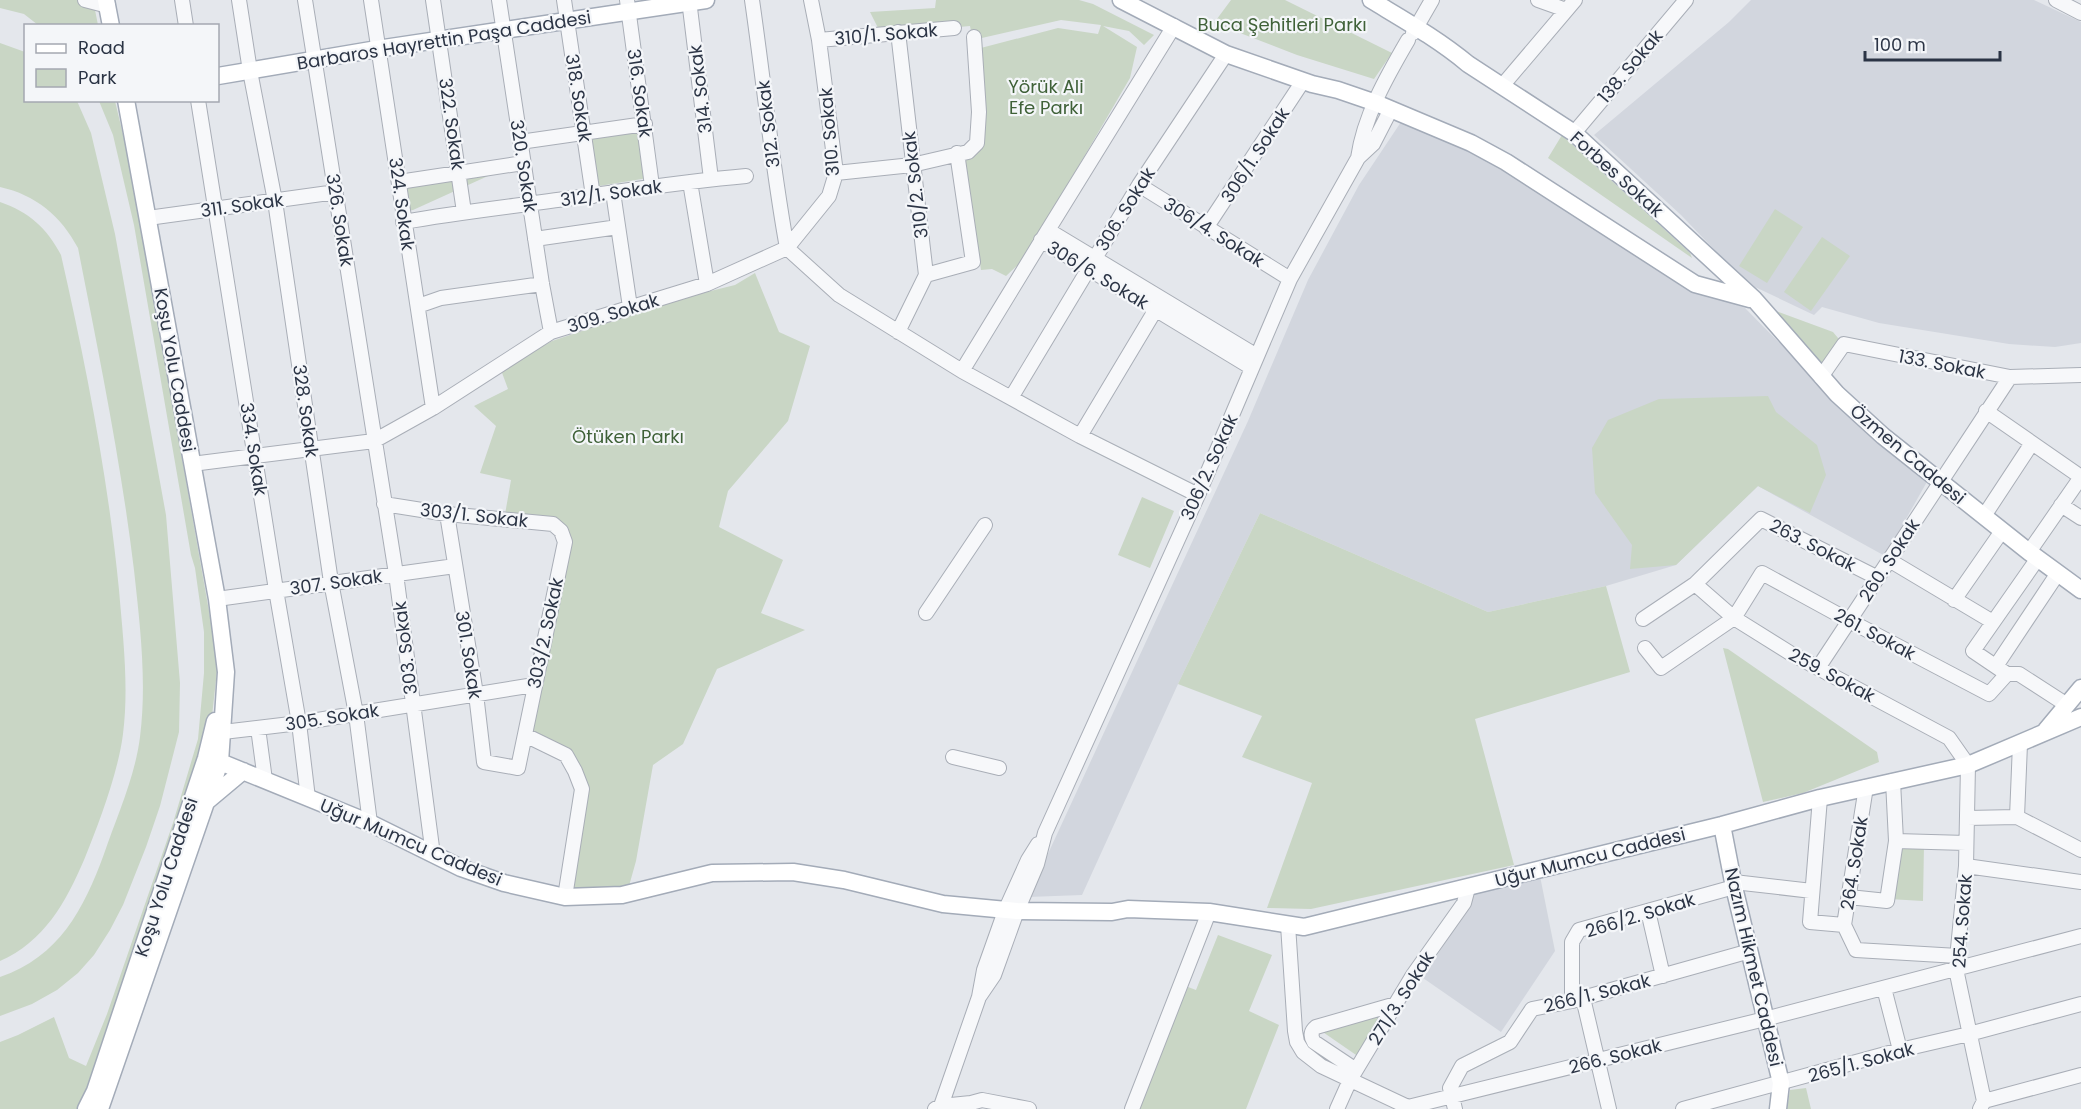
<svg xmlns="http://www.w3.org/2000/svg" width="2081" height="1109" viewBox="0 0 2081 1109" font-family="Poppins,sans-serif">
<rect width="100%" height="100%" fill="#e4e7ec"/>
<path fill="#d2d6de" d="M1751 0H2034L2081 22V343L2055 347 2009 344 1879 323 1822 307 1814 315 1755 287 1730 266 1681 215 1594 135 1729 22Z
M1403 119 1505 166 1692 288 1745 308 1835 399 1928 480 1885 556 1758 486 1676 565 1606 586 1488 612 1260 513 1178 684 1082 895 1028 897 1248 421 1308 280 1359 185Z
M1540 876 1555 951 1501 1032 1423 978 1477 891Z"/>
<path fill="#c9d6c5" d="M0 0H93L98 25H38L24 14 0 8Z
M936 0H1079L1093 4 1154 35 1144 45 1129 31 1103 26 1137 47 1130 78 1025 258 1006 276 992 269 981 270 965 161 982 147 977 49 1058 28 1098 34 1101 25 1061 20 973 40 970 26 881 34 870 12 935 8Z
M1231 0H1285L1392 53 1374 79 1297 55 1214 23Z
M0 43 25 52 26 100 77 101 91 133 115 234 166 515 180 683 179 732 160 806 146 847 123 905 110 930 94 955 78 973 57 990 32 1004 0 1016V977C59 957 84 909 104 854 117 816 135 777 140 737 147 682 140 625 134 570 121 462 99 355 78 248 61 216 36 195 0 187Z
M99 101H115L130 164 218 662 212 716 81 1109H0V1042L18 1035 54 1017 69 1058 86 1066 107 1014 173 823 198 739 204 673V632L195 568 191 555 134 225 113 135Z
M639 130 648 178 599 186 591 137Z
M1562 135 1690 253 1692 258 1548 158Z
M523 160 413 210 404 212 399 183Z
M0 202C29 212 47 228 61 255 86 365 108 477 119 590 123 638 129 686 123 734 118 773 99 823 84 860 66 902 44 942 0 961Z
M1775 209 1803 227 1767 283 1739 266Z
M1822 237 1850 256 1811 311 1784 292Z
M755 273 779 332 810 346 788 421 728 491 719 527 783 560 761 613 805 630 717 669 683 744 653 765 636 861 629 886 570 890 582 789 575 768 525 735 561 531 504 520 511 480 480 473 496 426 474 406 508 389 501 370 552 341 678 299 735 285Z
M1776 311 1833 332 1843 344 1824 366Z
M1768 396 1776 412 1817 445 1826 475 1810 513 1758 486 1676 565 1630 569 1632 545 1595 493 1592 448 1608 420 1659 399Z
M1142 497 1174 511 1150 568 1118 555Z
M1260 513 1488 612 1606 586 1630 672 1475 719 1514 865 1311 909 1267 908 1312 783 1242 757 1262 716 1178 684Z
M1723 648 1728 649 1877 752 1879 762 1803 793 1763 802Z
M1898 844 1924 845 1923 901 1889 899Z
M1218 935 1272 955 1249 1011 1279 1025 1246 1109H1136L1188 987 1196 990Z
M1391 1008 1359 1057 1317 1028Z
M1806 1088 1811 1109H1787L1790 1090Z"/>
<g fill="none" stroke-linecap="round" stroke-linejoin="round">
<g stroke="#a9aeb7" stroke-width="16">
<path id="minor" d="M85 0 108 6
M182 0 186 26
M239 0 250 71 275 201 331 582 356 714 370 823
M305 0 396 574 433 855
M371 0 433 408
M433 0 464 212
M499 0 542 284 551 332
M564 0 593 196
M627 0 652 186
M689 0 711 179
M752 0C764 83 772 166 787 248
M1538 0 1566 10
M2056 0 2081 13
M898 32 926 275 898 332
M1413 33 1432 0
M819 40 954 28
M1502 86 1575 0
M198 100 276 590 299 723 308 798
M1574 133 1686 0
M520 142 645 124
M1358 158 1373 144 1391 109
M836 173 912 165 968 152 977 143 979 112 974 37
M399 182 523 163
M690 182 707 284
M1139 185 1290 279
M613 192 630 307
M148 218 336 192
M403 222C460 212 516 206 572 198 630 190 688 181 746 176
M1206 228 1303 81
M1048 230 1174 26
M535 239 618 227
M1041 240 1252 368
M787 248 839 295 962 371 1080 436 1198 495
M926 275 973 262 957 153
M418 306 441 298 542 284
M962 371 1048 230 1257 356
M1821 377 1844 344 2010 377 2081 375
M1011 398 1139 185 1226 54
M1986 411 2081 477
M1080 436 1159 304
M192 464 374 441 433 408 551 332 707 284 787 248 829 196 836 173 819 40 811 0
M384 504 447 514 553 524 561 531 565 542 518 768 484 762 476 694 447 514
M2061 505 2081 518
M1984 516 2032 443
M2029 552 2081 477
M1889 560 1993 622
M1695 584 1734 618 1790 653 1949 738 1968 765 1966 866 1956 969 1984 1101 1980 1109
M217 599 455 566
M1954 600 2002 531
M926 613 985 525
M1643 619 1695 584 1761 519 1876 577
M1645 648 1661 668 1734 618 1762 573 1850 621 1989 694 2007 674H2019L2067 705
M1996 666 2058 573
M1818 668 2010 377
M2007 674 1973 651 2038 558
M258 728 265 780
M223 732 299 723 534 685
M525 735 566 755 575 771 582 789 565 897
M953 757 999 768
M1820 798 1810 922 1844 925
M2017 817 2020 744
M1967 818 2017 817 2081 850
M1896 841 1966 843
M1966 866 2081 882
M1734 882 1812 891
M1849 897 1887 901 1896 841 1893 781
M1648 911 1663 976
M1288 925 1295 1031 1297 1042 1303 1052 1321 1066 1408 1107 1765 1019 2081 936
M1844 925 1866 787
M1844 925 1856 950 1958 956
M1884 988 1900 1050
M979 997 994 975 1017 911 1037 864 1045 833 1198 495 1290 279 1358 158C1364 116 1387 76 1408 40
M1583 998 1609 1109
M1572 1001V942L1579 930 1734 887
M1356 1070 1314 1042C1310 1036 1311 1031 1316 1027L1396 1004
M1984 1101 2081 1075
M941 1106 979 997 984 970 1005 911 1028 860 1038 844
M935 1109 941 1106 971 1103 982 1100 1029 1109
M1132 1109 1209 912
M1337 1109 1350 1080 1413 975 1464 903 1468 888
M1455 1109 1450 1088 1462 1066 1510 1042 1532 1009 1572 1001 1750 951
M1683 1109 1900 1050 1969 1034 2081 1004"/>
</g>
<g stroke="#a3abb8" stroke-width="19">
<path id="major" d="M106 0 111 26
M1121 0 1226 54 1312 84 1338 90 1376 103 1471 143 1506 162 1695 284 1750 299
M1371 0C1404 20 1438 39 1468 64L1574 133 1754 299 1837 394 1883 436 2029 552 2081 590
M218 76 377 49 706 0
M2046 730 2081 688
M213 759 370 823 461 868 504 883 565 897 622 895 712 873 793 872 844 880 943 904 1017 911 1112 912 1128 909 1209 912 1304 927 1722 825 1820 798 1968 765 2081 717
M206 802 243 771
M1722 825 1734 887 1781 1083 1778 1109
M86 1109 95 1091 206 758 215 721
M100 1109 220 762 226 672 217 599 126 100"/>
</g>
<use href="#minor" stroke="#f7f8fa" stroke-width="14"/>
<use href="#major" stroke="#fff" stroke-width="16"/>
</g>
<g text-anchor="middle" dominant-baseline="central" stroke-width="4.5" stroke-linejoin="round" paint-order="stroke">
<g font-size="18" fill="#3f6138" stroke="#f4f6f9">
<text x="1282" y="24">Buca Şehitleri Parkı</text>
<text x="1046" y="86">Yörük Ali<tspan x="1046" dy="21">Efe Parkı</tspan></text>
<text x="628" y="436">Ötüken Parkı</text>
</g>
<g font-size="18" fill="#2b3445" stroke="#f4f6f9">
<text transform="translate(886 34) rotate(-5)">310/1. Sokak</text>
<text transform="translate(444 40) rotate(-9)">Barbaros Hayrettin Paşa Caddesi</text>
<text transform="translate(1630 66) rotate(-50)">138. Sokak</text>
<text transform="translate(700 89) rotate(-97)">314. Sokak</text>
<text transform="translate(640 93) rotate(82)">316. Sokak</text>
<text transform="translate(579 98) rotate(81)">318. Sokak</text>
<text transform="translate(452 124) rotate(82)">322. Sokak</text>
<text transform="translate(768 124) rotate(-97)">312. Sokak</text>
<text transform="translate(829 132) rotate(-95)">310. Sokak</text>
<text transform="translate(1255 155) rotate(-57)">306/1. Sokak</text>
<text transform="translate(524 166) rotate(81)">320. Sokak</text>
<text transform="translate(1617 174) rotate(42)">Forbes Sokak</text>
<text transform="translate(915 185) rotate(-97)">310/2. Sokak</text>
<text transform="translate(611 193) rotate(-8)">312/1. Sokak</text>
<text transform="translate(402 204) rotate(82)">324. Sokak</text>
<text transform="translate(242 205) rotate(-8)">311. Sokak</text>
<text transform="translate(1125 209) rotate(-58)">306. Sokak</text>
<text transform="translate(340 220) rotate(81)">326. Sokak</text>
<text transform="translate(1214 232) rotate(32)">306/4. Sokak</text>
<text transform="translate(1098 275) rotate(31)">306/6. Sokak</text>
<text transform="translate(613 313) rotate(-17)">309. Sokak</text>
<text transform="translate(1942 364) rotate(11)">133. Sokak</text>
<text transform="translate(175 370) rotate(80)">Koşu Yolu Caddesi</text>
<text transform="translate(306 411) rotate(82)">328. Sokak</text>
<text transform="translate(254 449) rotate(81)">334. Sokak</text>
<text transform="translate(1908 454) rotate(40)">Özmen Caddesi</text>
<text transform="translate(1209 467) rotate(-66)">306/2. Sokak</text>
<text transform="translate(474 515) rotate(6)">303/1. Sokak</text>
<text transform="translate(1813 545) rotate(27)">263. Sokak</text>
<text transform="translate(1889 560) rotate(-57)">260. Sokak</text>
<text transform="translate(336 582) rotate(-8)">307. Sokak</text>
<text transform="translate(545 633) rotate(-78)">303/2. Sokak</text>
<text transform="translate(1875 634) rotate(28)">261. Sokak</text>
<text transform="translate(405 648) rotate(-97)">303. Sokak</text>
<text transform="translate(469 655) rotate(81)">301. Sokak</text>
<text transform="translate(1832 675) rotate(28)">259. Sokak</text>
<text transform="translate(332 717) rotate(-9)">305. Sokak</text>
<text transform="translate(411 842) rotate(23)">Uğur Mumcu Caddesi</text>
<text transform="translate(1590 857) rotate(-14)">Uğur Mumcu Caddesi</text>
<text transform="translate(1854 863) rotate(-81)">264. Sokak</text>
<text transform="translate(166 877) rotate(-72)">Koşu Yolu Caddesi</text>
<text transform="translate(1640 915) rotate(-17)">266/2. Sokak</text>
<text transform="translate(1962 921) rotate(-86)">254. Sokak</text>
<text transform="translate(1754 967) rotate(77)">Nazım Hikmet Caddesi</text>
<text transform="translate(1597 993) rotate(-14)">266/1. Sokak</text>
<text transform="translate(1401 998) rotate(-58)">271/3. Sokak</text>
<text transform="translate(1615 1056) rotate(-14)">266. Sokak</text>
<text transform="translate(1861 1062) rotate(-15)">265/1. Sokak</text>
</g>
</g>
<rect x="24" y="24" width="195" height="78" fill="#f4f6f9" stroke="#a4a8b1" stroke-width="1.5"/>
<rect x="36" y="44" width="30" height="9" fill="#ffffff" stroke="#a4a8b1" stroke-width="1.5"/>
<text x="78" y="54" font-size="18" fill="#2b3445">Road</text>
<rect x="36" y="69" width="30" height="18" fill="#c9d6c5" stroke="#a4a8b1" stroke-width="1.5"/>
<text x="78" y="84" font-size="18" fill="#2b3445">Park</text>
<path d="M1865 51v9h135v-9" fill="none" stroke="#2b3445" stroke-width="3"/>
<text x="1874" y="51" font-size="18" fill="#2b3445" stroke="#f4f6f9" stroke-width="4.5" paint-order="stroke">100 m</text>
</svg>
